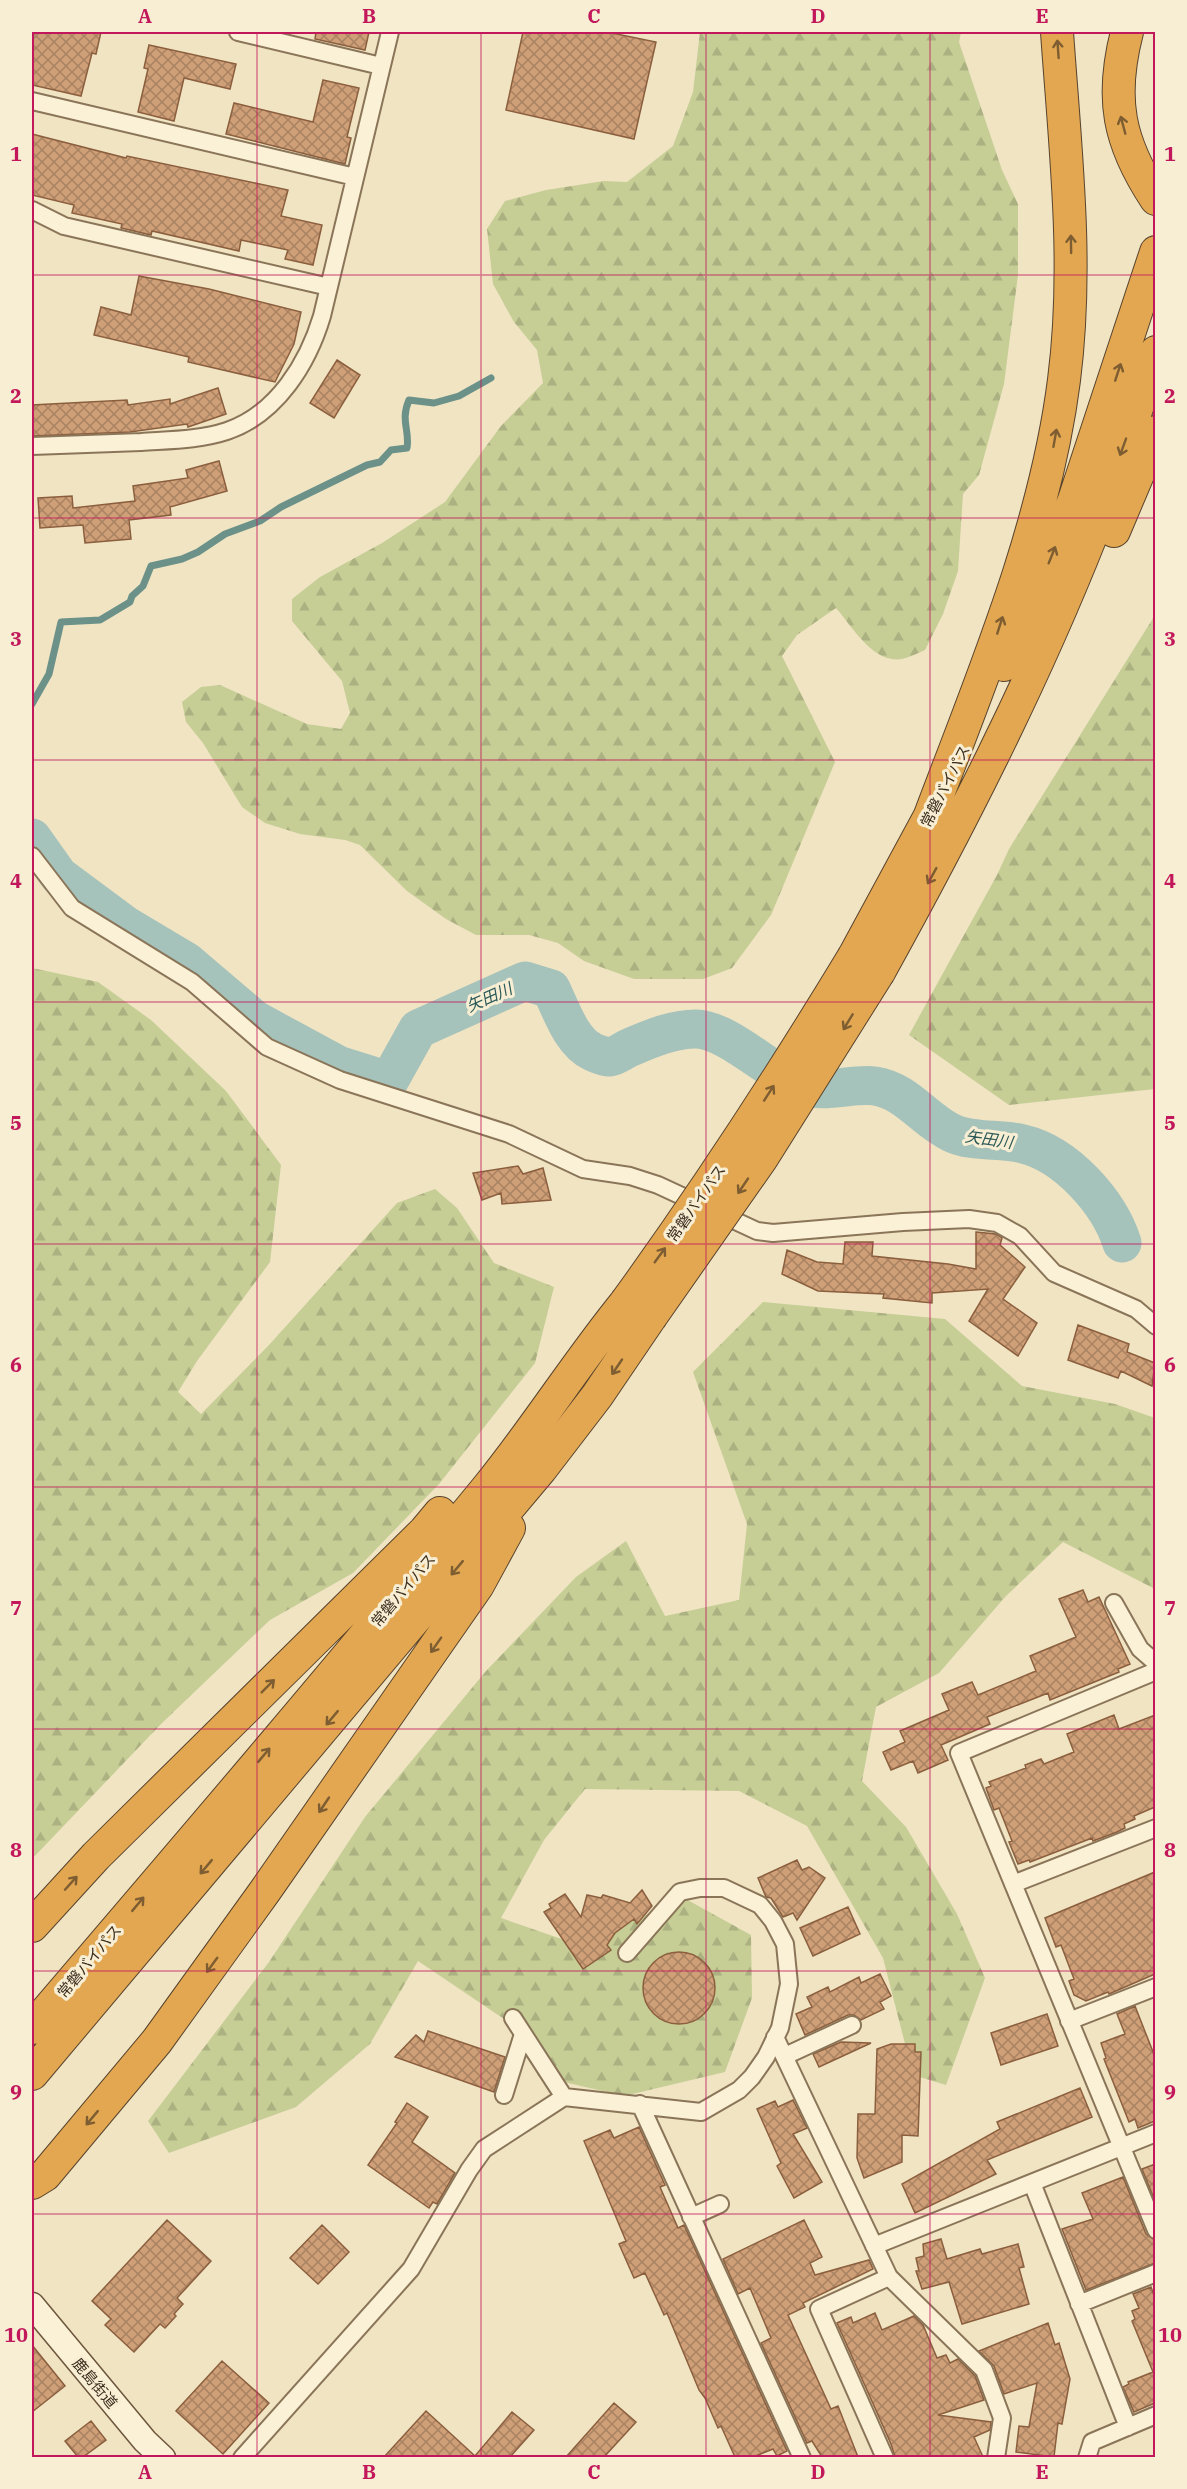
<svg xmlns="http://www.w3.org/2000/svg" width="1187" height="2489" viewBox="0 0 1187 2489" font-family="'IBM Plex Serif','Noto Sans JP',serif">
<defs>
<pattern id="forest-firs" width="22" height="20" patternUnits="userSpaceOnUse" patternTransform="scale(1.5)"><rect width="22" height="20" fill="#c6ce96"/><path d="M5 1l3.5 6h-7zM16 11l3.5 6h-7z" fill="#abb181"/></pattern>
<pattern id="building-cross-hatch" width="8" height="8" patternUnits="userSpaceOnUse" patternTransform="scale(1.5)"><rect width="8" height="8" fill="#cf9f77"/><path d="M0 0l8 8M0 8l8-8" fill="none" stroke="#a98261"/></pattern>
</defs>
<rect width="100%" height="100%" fill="#f0e4c3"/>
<path fill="url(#forest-firs)" d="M700 32H961L959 42 1002 170 1018 204V275L1004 384 979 475 963 494 958 571 943 614 925 650C918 653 910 657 902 659 873 664 852 626 836 608L797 635 782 656 835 762 771 915 732 968 703 979H634L584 961 558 943 529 935H476L446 919 407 891 360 845 345 840 300 834 265 823 242 807 203 743 186 722 182 702 201 687 220 685 307 724 341 729 350 713 342 681 292 621V599L320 577 382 543 445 502 501 426 543 383 537 350 514 322 493 284 487 229 505 201 546 190 604 181 627 182 673 146 693 92Z
M1155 615V1089L1009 1105 909 1035 997 875 1009 849Z
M32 968 98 982 151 1020 226 1091 281 1165 270 1262 197 1361 178 1392 201 1414 269 1345 397 1203 435 1189 457 1208 494 1263 554 1287 535 1363 439 1484 353 1573 270 1620 162 1723 32 1859Z
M763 1302 945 1319 1022 1386 1115 1404 1155 1418V1589L1063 1542 1006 1596 939 1673 876 1707 862 1781 906 1827 957 1914 985 1978 946 2085 913 2075 883 1958 807 1826 739 1791 585 1789 544 1840 501 1918 579 1945 684 1898 751 1935 752 1998 725 2072 624 2096 538 2076 519 2029 418 1961 370 2044 296 2107 169 2153 148 2121 269 1962 365 1817 486 1671 576 1577 626 1541 665 1616 739 1600 747 1524 693 1372Z"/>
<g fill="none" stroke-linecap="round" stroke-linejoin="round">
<path stroke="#6b9189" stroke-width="7" d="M32 704 49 674 61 622 100 620 130 602 132 596 143 586 151 566 182 559 198 552 225 534 260 521 281 507 367 465 380 462 391 450 407 448C410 430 400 421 409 400L434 403 459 396 491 378"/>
<path stroke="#a5c2bb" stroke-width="39" d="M32 838 59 876 125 925 187 962 255 1020 338 1065 389 1081 418 1029 525 981 551 989C561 1009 571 1042 593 1052 597 1054 606 1057 610 1057 617 1056 625 1049 631 1047 652 1038 673 1029 696 1029 726 1029 770 1072 799 1084 823 1095 850 1083 875 1086 907 1091 924 1120 952 1133 973 1143 1001 1138 1023 1144 1066 1154 1109 1202 1122 1243"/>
</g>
<path fill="url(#building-cross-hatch)" stroke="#8b5f3e" stroke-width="1.5" d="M32 32H101L96 54 92 53 81 96 32 85Z
M316 32H369L365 50 315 39Z
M523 32H607L656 42 634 139 506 110Z
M149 45 236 64 230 89 184 78 174 121 138 112 148 69 144 68Z
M323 80 359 88 347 137 351 138 345 164 226 134 234 103 313 122Z
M32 134 126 158 127 156 288 190 281 216 322 225 313 265 285 259 288 250 241 240 239 251 152 231 151 235 121 228 122 224 72 213 74 205 32 195Z
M139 276 209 289 301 312 294 344 275 382 188 362 189 357 94 335 101 307 131 315Z
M337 360 360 375 334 418 310 403Z
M218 388 226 414 188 427 187 424 130 432 32 436V405L127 400 128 405 170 399V404Z
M219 461 227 491 170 507 171 515 129 520 131 539 85 543 83 525 40 528 38 498 72 496 73 508 135 501 133 486 188 478 186 470Z
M518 1166 523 1174 543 1168 551 1200 502 1204 501 1193 482 1200 473 1173Z
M976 1232 996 1234 1002 1238 1000 1245 1025 1267 1003 1299 1037 1323 1018 1356 969 1321 988 1289 932 1293V1303L883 1298 884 1294 818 1291 782 1274 787 1250 817 1262 843 1264 845 1242H873L872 1256 948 1264 976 1269Z
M1078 1325 1129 1344 1127 1352 1155 1363 1152 1386 1121 1371 1118 1378 1068 1360Z
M1083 1590 1088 1602 1099 1597 1130 1664 1118 1669 1119 1672 1050 1700 1048 1693 987 1717 990 1724 941 1745 948 1760 918 1773 913 1761 891 1770 883 1752 905 1742 900 1731 949 1710 942 1694 972 1682 978 1695 1036 1671 1030 1656 1076 1637 1059 1599Z
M1114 1715 1119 1729 1155 1715V1807L1134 1816 1135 1819 1124 1824 1125 1828 1117 1832 1093 1841 1092 1838 1030 1862 1029 1860 1018 1864 1009 1842 1012 1841 999 1808 994 1810 986 1788 991 1786 989 1782 1026 1768 1025 1765 1041 1759 1044 1764 1074 1752 1067 1734Z
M797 1860 802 1870 809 1867 825 1878 797 1920 793 1913 783 1917 771 1898 766 1897 758 1878Z
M1155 1872V1974L1109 1994 1108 1992 1086 2001 1074 1995 1069 1981 1074 1979 1061 1945 1056 1947 1045 1918Z
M642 1890 652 1906 637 1924 634 1919 615 1933 607 1945 611 1950 583 1969 544 1912 551 1908 549 1904 565 1894 581 1917 587 1895 601 1898 603 1895 630 1903Z
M848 1907 860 1934 813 1956 800 1928Z
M643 1988a36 36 0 1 1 72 0a36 36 0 1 1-72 0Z
M880 1974 891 1996 880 2002 884 2009 861 2020 854 2015H848L805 2035 796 2014 812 2007 807 1997 828 1987 830 1992 859 1977 861 1983Z
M1135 2006 1155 2057V2121L1138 2128 1135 2119 1129 2122 1104 2059 1106 2058 1101 2043 1125 2034 1117 2014Z
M1047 2014 1058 2046 1001 2065 991 2033Z
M428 2031 505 2057 494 2092 395 2057 416 2035 424 2042Z
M841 2042 871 2043 819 2067 813 2054Z
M891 2044H915V2052H921L918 2136 902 2135V2162L864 2178 857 2158 858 2114H875L877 2049Z
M1080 2088 1092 2117 987 2160 996 2174 915 2213 902 2184 1000 2129 997 2122Z
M793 2100 807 2128 793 2134 822 2182 794 2198 777 2166 781 2163 757 2109 775 2101 778 2107Z
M407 2103 428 2117 412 2142 455 2173 437 2204 433 2202 429 2208 368 2165 397 2123 395 2122Z
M639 2127 665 2185 660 2187 678 2228 684 2225 787 2451 777 2456 773 2449 753 2457H735L721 2426 718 2428 705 2398 699 2390 667 2313 664 2315 645 2273 634 2278 619 2244 626 2241 584 2141 610 2130 614 2138Z
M1155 2164V2201L1142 2169Z
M1123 2177 1146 2234 1155 2240V2263L1086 2290 1062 2229 1093 2219 1082 2193Z
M167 2220 211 2261 177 2298 183 2304 174 2314 176 2316 165 2328 160 2324 134 2352 105 2325 111 2319 92 2301Z
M804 2220 822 2257 810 2263 815 2275 869 2260 873 2269 803 2303 805 2307 788 2315 831 2409 838 2406 858 2457H822L812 2441 807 2443 761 2343 771 2338 750 2288 738 2294 723 2259Z
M322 2225 349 2252 318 2284 290 2258Z
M941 2239 947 2259 980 2249 982 2254 1018 2244 1024 2267 1019 2268 1029 2304 962 2324 949 2282 922 2289 916 2271H919L916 2258 924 2256 923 2244Z
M1151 2287 1155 2298V2403L1134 2412 1123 2387 1129 2384 1128 2382 1153 2372 1132 2321 1135 2319 1132 2311 1139 2308 1133 2294Z
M875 2313 882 2330 914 2316 923 2325 937 2358 946 2355 950 2363 958 2359 975 2376 984 2400 938 2415 991 2422 990 2430 974 2437 983 2457H895L891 2444 837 2323 851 2317 853 2323Z
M1048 2323 1055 2345 1059 2343 1070 2379 1062 2424 1058 2423 1054 2457 1016 2452 1019 2426 1029 2427 1037 2383 1004 2394 994 2366 979 2351Z
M32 2345 65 2386 32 2412Z
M222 2361 269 2403 223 2454 176 2411Z
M614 2403 636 2422 604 2457H566Z
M426 2411 475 2456 512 2412 534 2430 510 2457H384Z
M91 2421 106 2440 83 2457H78L65 2441Z"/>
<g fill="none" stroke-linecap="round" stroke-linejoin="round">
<g stroke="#8b7559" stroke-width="20">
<path id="street" d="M238 32 381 66
M32 101 355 177
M32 210 64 226 329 287
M32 446C68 445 105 443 141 442 169 440 200 440 227 431 277 414 308 363 322 316L390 32
M32 856 72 908 192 982 267 1047 340 1080 509 1134 583 1169 630 1176 658 1185 757 1231 773 1233 903 1222 969 1219 997 1223 1020 1236 1054 1273 1136 1309 1156 1326
M1114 1603 1140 1649 1156 1663
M1156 1671 959 1753 1156 2230
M1013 1884 1156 1828
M513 2018 564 2097
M1069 2021 1156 1987
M775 2037 889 2277 984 2370 1002 2418 996 2458
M785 2056 852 2025
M504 2095 523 2034
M640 2104 802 2458
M1032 2183 1128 2427
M691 2217 720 2204
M874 2246 1156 2133
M1079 2304 1156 2273
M242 2458 411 2269 469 2170 484 2149 564 2097 701 2112 739 2090 752 2077 766 2057 780 2028 789 1984 785 1944 773 1921 760 1905 724 1888H700L680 1892 627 1953
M885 2458 819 2309 889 2277
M1087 2458 1092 2442 1156 2415"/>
</g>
<g stroke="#6d563c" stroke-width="27">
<path id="secondary" d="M32 2305 145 2441 163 2458"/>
</g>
<g stroke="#58432d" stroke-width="34">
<path id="highway" d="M1127 32C1110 98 1118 142 1156 199
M1114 531 1156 432
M1004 665 1018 638 1074 500 1156 252
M929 818C982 677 1045 530 1064 380 1079 264 1065 147 1057 32
M854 956 939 799
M879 972C957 831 1031 687 1091 536 1115 476 1135 413 1156 352
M32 1926 96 1856 425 1531 440 1513
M32 2028C185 1849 338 1670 488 1487 536 1428 577 1362 626 1302
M32 2074 541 1469 597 1396 650 1318
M32 2183 45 2175 157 2041 265 1891 478 1585 509 1528"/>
</g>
<use href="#street" stroke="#faf1d6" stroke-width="16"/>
<use href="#secondary" stroke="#faf1d6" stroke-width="24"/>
<use href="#highway" stroke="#e2a750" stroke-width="32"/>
<g stroke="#58432d" stroke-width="34" stroke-linecap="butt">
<path id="highway-bridge" d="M626 1302C707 1190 782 1075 854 956
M650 1318 762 1158 879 972"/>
</g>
<use href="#highway-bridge" stroke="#e2a750" stroke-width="32"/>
</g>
<defs><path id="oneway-shaft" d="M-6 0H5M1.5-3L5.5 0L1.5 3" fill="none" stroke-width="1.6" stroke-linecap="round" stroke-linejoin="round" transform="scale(1.5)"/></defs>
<g stroke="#7d5d31">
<use href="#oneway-shaft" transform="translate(1058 49) rotate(-94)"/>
<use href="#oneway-shaft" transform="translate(1123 125) rotate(-105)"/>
<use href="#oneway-shaft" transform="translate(1071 244) rotate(-91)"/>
<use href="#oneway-shaft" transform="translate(1118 372) rotate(-72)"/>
<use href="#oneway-shaft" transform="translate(1055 438) rotate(-80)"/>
<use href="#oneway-shaft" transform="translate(1123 447) rotate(110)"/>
<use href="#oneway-shaft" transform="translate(1052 555) rotate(-68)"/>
<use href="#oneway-shaft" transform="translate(1000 625) rotate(-72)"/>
<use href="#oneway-shaft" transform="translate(932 876) rotate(119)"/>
<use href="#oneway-shaft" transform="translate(848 1022) rotate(121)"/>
<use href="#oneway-shaft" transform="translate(769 1093) rotate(-57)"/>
<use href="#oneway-shaft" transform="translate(743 1186) rotate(124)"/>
<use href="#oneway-shaft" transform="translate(660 1255) rotate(-54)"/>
<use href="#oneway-shaft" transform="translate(617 1367) rotate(124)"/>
<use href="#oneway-shaft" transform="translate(457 1568) rotate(130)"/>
<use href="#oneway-shaft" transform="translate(436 1645) rotate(125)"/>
<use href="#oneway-shaft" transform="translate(268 1686) rotate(-45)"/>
<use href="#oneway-shaft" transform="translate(332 1718) rotate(130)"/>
<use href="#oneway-shaft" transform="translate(264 1755) rotate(-50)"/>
<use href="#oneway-shaft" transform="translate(324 1805) rotate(124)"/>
<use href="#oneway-shaft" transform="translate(206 1867) rotate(130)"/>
<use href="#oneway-shaft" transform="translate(71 1883) rotate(-48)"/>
<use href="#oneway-shaft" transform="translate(138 1904) rotate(-50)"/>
<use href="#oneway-shaft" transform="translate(212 1965) rotate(126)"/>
<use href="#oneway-shaft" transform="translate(92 2118) rotate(130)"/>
</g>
<path fill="none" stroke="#c2185b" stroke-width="1.5" stroke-opacity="0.55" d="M257 32V2458M481 32V2458M706 32V2458M930 32V2458M32 275H1156M32 518H1156M32 760H1156M32 1002H1156M32 1244H1156M32 1487H1156M32 1729H1156M32 1971H1156M32 2214H1156"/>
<g text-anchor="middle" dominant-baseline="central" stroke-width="6" stroke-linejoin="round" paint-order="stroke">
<g font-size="15" fill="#3a2c1d" stroke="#f7eed3">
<text transform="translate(945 786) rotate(-63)">常磐バイパス</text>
<text transform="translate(696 1203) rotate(-55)">常磐バイパス</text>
<text transform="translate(403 1590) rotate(-50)">常磐バイパス</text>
<text transform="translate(89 1961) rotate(-50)">常磐バイパス</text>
<text transform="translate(95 2383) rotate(50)">鹿島街道</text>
</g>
<g font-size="16" font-style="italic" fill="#2c5a59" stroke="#f7eed3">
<text transform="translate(489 997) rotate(-24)">矢田川</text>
<text transform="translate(989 1139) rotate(8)">矢田川</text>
</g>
</g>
<rect width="1187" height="2489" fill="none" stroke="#f7eed3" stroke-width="66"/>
<rect x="33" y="33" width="1121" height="2423" fill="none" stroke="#c2185b" stroke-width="2"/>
<g font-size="20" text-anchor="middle" font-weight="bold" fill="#c2185b">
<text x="145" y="23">A</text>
<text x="369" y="23">B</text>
<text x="594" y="23">C</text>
<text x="818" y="23">D</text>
<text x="1042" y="23">E</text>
<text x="16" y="161">1</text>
<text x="1170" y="161">1</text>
<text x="16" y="403">2</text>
<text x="1170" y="403">2</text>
<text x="16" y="646">3</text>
<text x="1170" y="646">3</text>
<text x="16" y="888">4</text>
<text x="1170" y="888">4</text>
<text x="16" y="1130">5</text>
<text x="1170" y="1130">5</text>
<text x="16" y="1372">6</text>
<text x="1170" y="1372">6</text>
<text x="16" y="1615">7</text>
<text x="1170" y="1615">7</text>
<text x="16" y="1857">8</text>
<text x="1170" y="1857">8</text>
<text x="16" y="2099">9</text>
<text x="1170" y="2099">9</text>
<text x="16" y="2342">10</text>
<text x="1170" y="2342">10</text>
<text x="145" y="2479">A</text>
<text x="369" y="2479">B</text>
<text x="594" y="2479">C</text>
<text x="818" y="2479">D</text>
<text x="1042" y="2479">E</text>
</g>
</svg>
